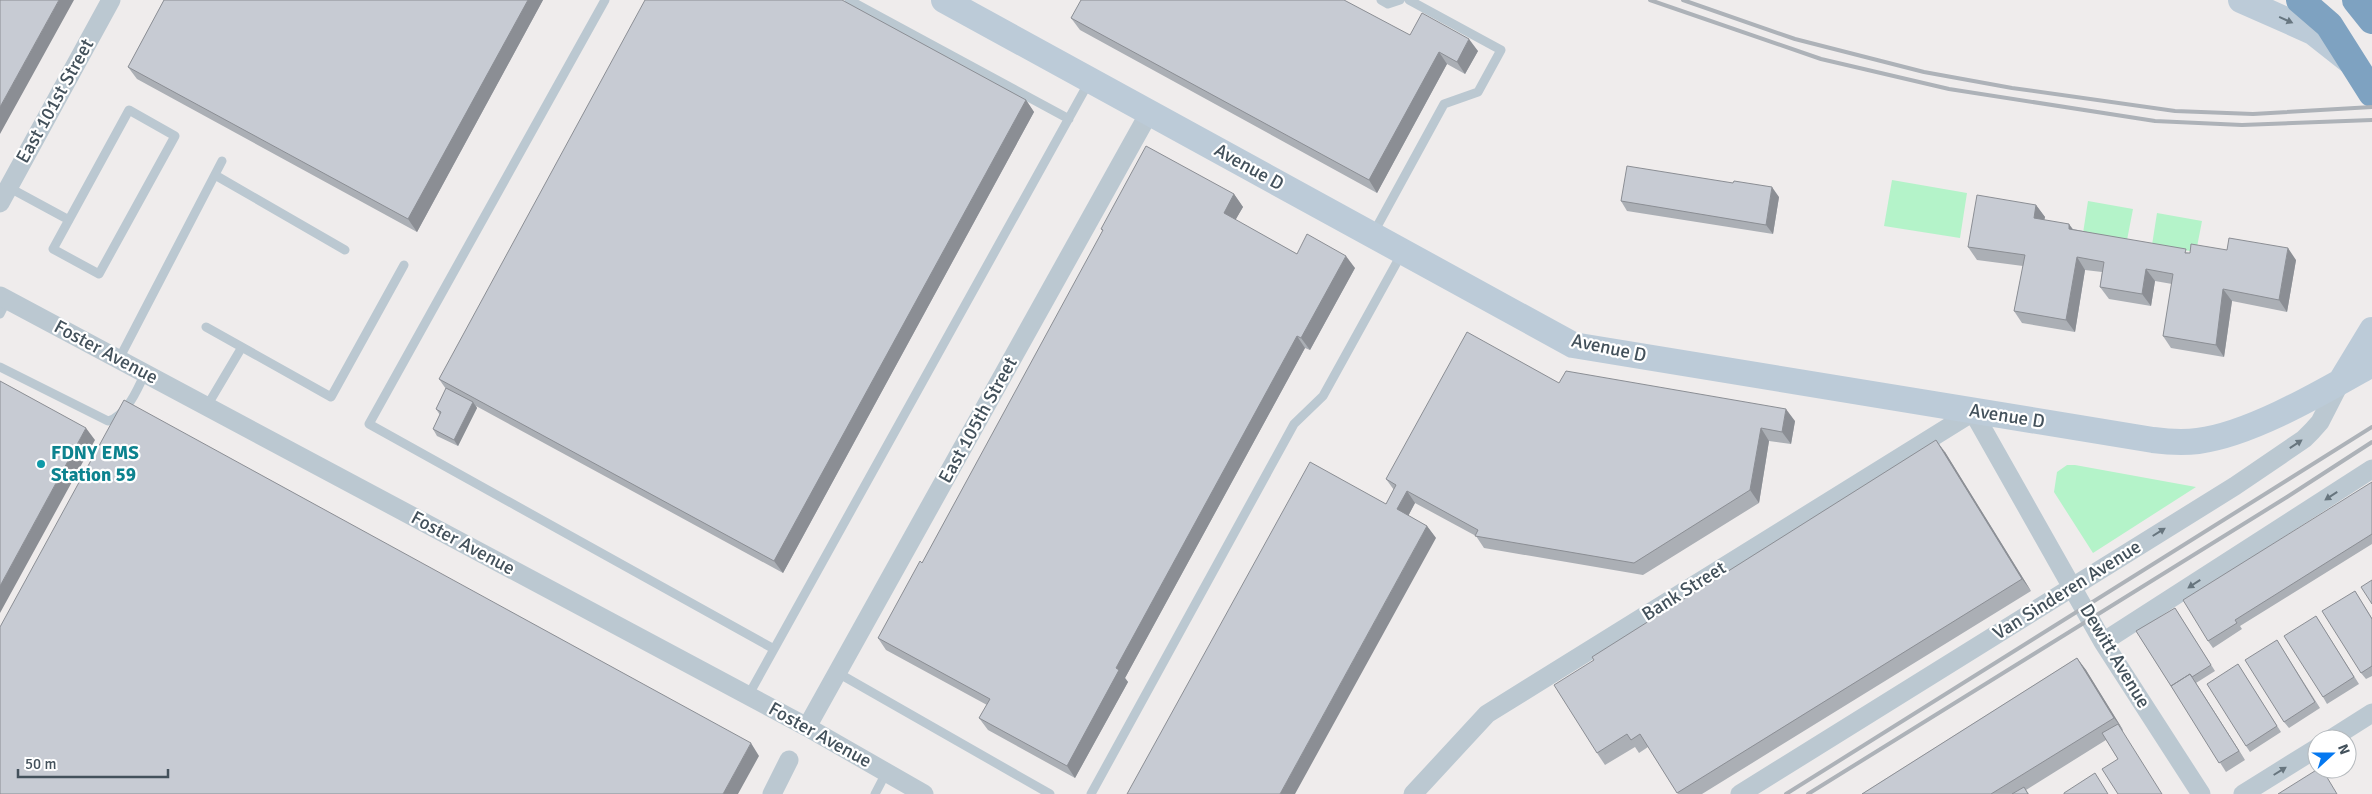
<svg xmlns="http://www.w3.org/2000/svg" width="2372" height="794" viewBox="0 0 2372 794" font-family="Signika,sans-serif">
<rect width="100%" height="100%" fill="#efecec"/>
<path fill="#b4f3c9" d="M1892 180 1967 193 1960 238 1884 226Z
M2088 201 2133 209 2127 240 2083 233Z
M2157 213 2202 221 2196 252 2152 245Z
M2067 465H2075L2196 487 2093 553 2054 492 2057 472Z"/>
<g fill="none" stroke-linecap="round" stroke-linejoin="round">
<path stroke="#bbc8d1" stroke-width="9" d="M605 0 369 424 774 649
M849 0 1069 119
M1381 0 1388 4 1400 0
M129 110 175 136 99 274 53 249Z
M215 175 345 250
M8 187 69 220
M1374 232 1444 104 1478 92 1501 50 1409 0
M0 314 7 300
M206 327 331 397 404 265
M119 359 222 161
M0 367 108 421C126 416 138 389 145 373
M207 406 242 347
M838 673 1050 794
M748 696 1089 82
M875 794 886 773
M1091 794 1294 424 1323 396 1402 253"/>
<path stroke="#bbc8d1" stroke-width="19" d="M0 203 111 0
M0 296 807 727 924 794
M2103 642 2372 469
M807 727 1149 113
M2331 739 2372 713
M772 794 789 760
M1413 794 1487 714 1973 412 2103 642 2201 794
M1740 794 2235 486 2304 439 2312 431 2320 422 2341 381
M2243 794 2317 748"/>
<path stroke="#bccbd8" stroke-width="26" d="M944 0 1573 345 2153 440C2168 442 2183 443 2198 441 2252 434 2324 391 2372 364
M2241 0 2313 32 2351 62
M2341 381 2372 330"/>
<path stroke="#7ea2c1" stroke-width="28" d="M2300 0 2329 25 2372 93
M2356 0 2372 20"/>
<path stroke="#adb2b8" stroke-width="4" d="M1650 0 1821 59 1949 89 2155 121 2242 125 2372 120
M1683 0 1795 39 1924 72 2012 88 2175 111 2253 114 2372 107
M1786 794 2372 427
M1808 794 2287 497 2372 442"/>
</g>
<path fill="#abafb5" d="M164 0H543L417 232 137 79 128 67Z
M1071 18 1410 35 1478 51 1465 74 1447 64 1377 193 1080 30Z
M1026 100 1034 112 783 573 476 406 477 408 458 446 437 436 433 429 440 415 436 409 446 389 439 379Z
M1234 194 1243 207 1235 220 1297 254 1355 268 1310 350 1305 348 1125 678 1128 682 1075 778 988 730 979 718 987 705 886 650 878 638 922 563 1103 232 1101 229Z
M1779 197 1773 234 1627 211 1621 201Z
M2036 205 2045 217 2044 220 2073 229 2189 253 2227 250 2296 260 2287 312 2232 301 2224 357 2171 348 2163 336 2172 284 2155 281 2151 306 2109 299 2100 287 2102 272 2085 270 2075 332 2022 323 2014 311 2023 266 1977 260 1968 247Z
M1559 383 1795 421 1791 444 1769 441 1759 503 1643 575 1484 548 1476 536 1415 503 1408 516 1427 526 1436 538 1386 504 1394 490 1386 479Z
M1945 452 2031 591 1702 794H1678L1648 747 1639 753 1635 747 1605 765 1597 753Z
M2372 482V544L2240 626 2242 629 2213 648 2208 641Z
M2355 591 2372 618V676L2366 679 2361 673Z
M2175 608 2215 671 2196 683 2245 760 2226 772 2136 631Z
M2316 616 2359 684 2327 704 2323 697Z
M2277 640 2320 708 2289 728 2284 722Z
M2077 658 2086 670 2123 730 2118 759 2106 740 2026 790 2029 794H1862Z
M2238 664 2281 732 2250 752 2246 746Z"/>
<path fill="#8b8e94" d="M59 0H74L0 134V107Z
M528 0H543L417 232 408 219Z
M1469 39 1478 51 1465 74 1457 62Z
M1439 52 1447 64 1377 193 1369 180Z
M1026 100 1034 112 783 573 774 561Z
M1772 187 1779 197 1773 234 1766 225Z
M1234 194 1243 207 1232 226 1224 213Z
M2036 205 2045 217 2042 230 2034 218Z
M2069 224 2078 236 2069 229Z
M2288 248 2296 260 2287 312 2279 300Z
M1346 256 1355 268 1310 350 1301 338Z
M2077 257 2085 270 2075 332 2066 320Z
M2146 269 2155 281 2151 306 2142 294Z
M2223 289 2232 301 2224 357 2216 345Z
M1297 336 1305 348 1125 678 1128 682 1075 778 1067 766 1116 668Z
M473 402 477 408 458 446 454 440Z
M1786 409 1795 421 1791 444 1782 432Z
M86 428 95 440 0 613V586Z
M1761 428 1769 441 1759 503 1750 490Z
M1936 440 1945 452 2031 591 2022 579Z
M1407 491 1415 503 1405 522 1397 509Z
M1427 526 1436 538 1295 794H1280Z
M2077 658 2086 670 2123 730 2114 718Z
M2190 674 2196 683 2245 760 2239 751Z
M751 743 759 756 738 794H723Z"/>
<path fill="#c7cbd3" stroke="#8b8e94" d="M0 0H59L0 107Z
M164 0H528L408 219 128 67Z
M645 0H842L1026 100 774 561 439 379Z
M1081 0H1344L1410 35 1422 13 1469 39 1457 62 1439 52 1369 180 1071 18Z
M1146 146 1234 194 1224 213 1297 254 1307 234 1346 256 1301 338 1297 336 1116 668 1119 670 1067 766 979 718 990 699 878 638 920 561 922 563 1103 230 1101 229Z
M1627 166 1733 183 1734 181 1772 187 1766 225 1621 201Z
M1977 195 2036 205 2034 218 2069 224V229L2186 249 2185 253H2190L2191 244 2227 250 2229 238 2288 248 2279 300 2223 289 2216 345 2163 336 2173 274 2146 269 2142 294 2100 287 2104 262 2077 257 2066 320 2014 311 2025 255 1968 247Z
M1467 332 1559 383 1566 371 1786 409 1782 432 1761 428 1750 490 1634 563 1475 536 1478 530 1407 491 1397 509 1427 526 1280 794H1127L1310 462 1386 504 1396 485 1386 479Z
M0 381 86 428 0 586Z
M446 388 473 402 454 440 433 429 441 412 436 409Z
M124 400 751 743 723 794H0V627Z
M1936 440 2022 579 1677 793 1640 734 1631 740 1627 734 1597 753 1554 685 1594 660 1592 657Z
M2372 482V534L2235 620 2237 623 2208 641 2183 600Z
M2372 580V604L2361 587Z
M2355 591 2372 619V666L2361 673 2322 611Z
M2175 608 2211 665 2192 677 2190 674 2171 686 2136 631Z
M2316 616 2354 677 2323 697 2284 636Z
M2277 640 2315 702 2284 722 2245 660Z
M2077 658 2114 718 1991 794H1862Z
M2238 664 2277 726 2246 746 2207 684Z
M2190 674 2239 751 2219 763 2171 686Z
M2118 724 2162 794H2118L2102 769 2118 759 2102 733Z
M2318 769H2322L2337 794H2278Z
M2095 773 2108 794H2064V793Z
M2024 787 2028 794H2012Z"/>
<defs><path id="oneway-solid" d="M-6-.8H1V-3.2L6.5 0L1 3.2V.8H-6Z" transform="scale(1.25)"/></defs>
<use fill="#677680" href="#oneway-solid" transform="translate(2286 20) rotate(24)"/>
<g fill="#67757e">
<use href="#oneway-solid" transform="translate(2296 444) rotate(-34)"/>
<use href="#oneway-solid" transform="translate(2331 496) rotate(147)"/>
<use href="#oneway-solid" transform="translate(2159 532) rotate(-32)"/>
<use href="#oneway-solid" transform="translate(2194 584) rotate(147)"/>
<use href="#oneway-solid" transform="translate(2280 771) rotate(-32)"/>
</g>
<circle fill="#0f9aa8" stroke="#fff" stroke-width="2" cx="41" cy="464" r="5"/>
<g text-anchor="middle" dominant-baseline="central" stroke-width="4.5" stroke-linejoin="round" paint-order="stroke">
<g font-size="19" fill="#43515b" stroke="#fff">
<text transform="translate(55 101) rotate(-61)">East 101st Street</text>
<text transform="translate(1249 167) rotate(29)">Avenue D</text>
<text transform="translate(1609 348) rotate(12)">Avenue D</text>
<text transform="translate(106 352) rotate(28)">Foster Avenue</text>
<text transform="translate(2007 416) rotate(9)">Avenue D</text>
<text transform="translate(978 420) rotate(-61)">East 105th Street</text>
<text transform="translate(463 543) rotate(28)">Foster Avenue</text>
<text transform="translate(2067 590) rotate(-32)">Van Sinderen Avenue</text>
<text transform="translate(1684 591) rotate(-32)">Bank Street</text>
<text transform="translate(2115 656) rotate(59)">Dewitt Avenue</text>
<text transform="translate(820 735) rotate(29)">Foster Avenue</text>
</g>
<g font-size="19" font-weight="bold" fill="#0d838f" stroke="#fff" text-anchor="start">
<text x="51" y="453">FDNY EMS<tspan x="51" dy="22">Station 59</tspan></text>
</g>
</g>
<g transform="translate(2332 754) rotate(69)"><circle r="24" fill="#ffffff" stroke="#b4b9bd"/>
<path d="M0-4L9 19L0 12L-9 19Z" fill="#0578f0"/>
<text y="-8" font-size="14" font-weight="bold" text-anchor="middle" fill="#43515b">N</text>
</g>
<path d="M18 769v8h150v-8" fill="none" stroke="#43515b" stroke-width="2.5"/>
<text x="25" y="769" font-size="15" fill="#43515b" stroke="#ffffff" stroke-width="4" paint-order="stroke">50 m</text>
</svg>
